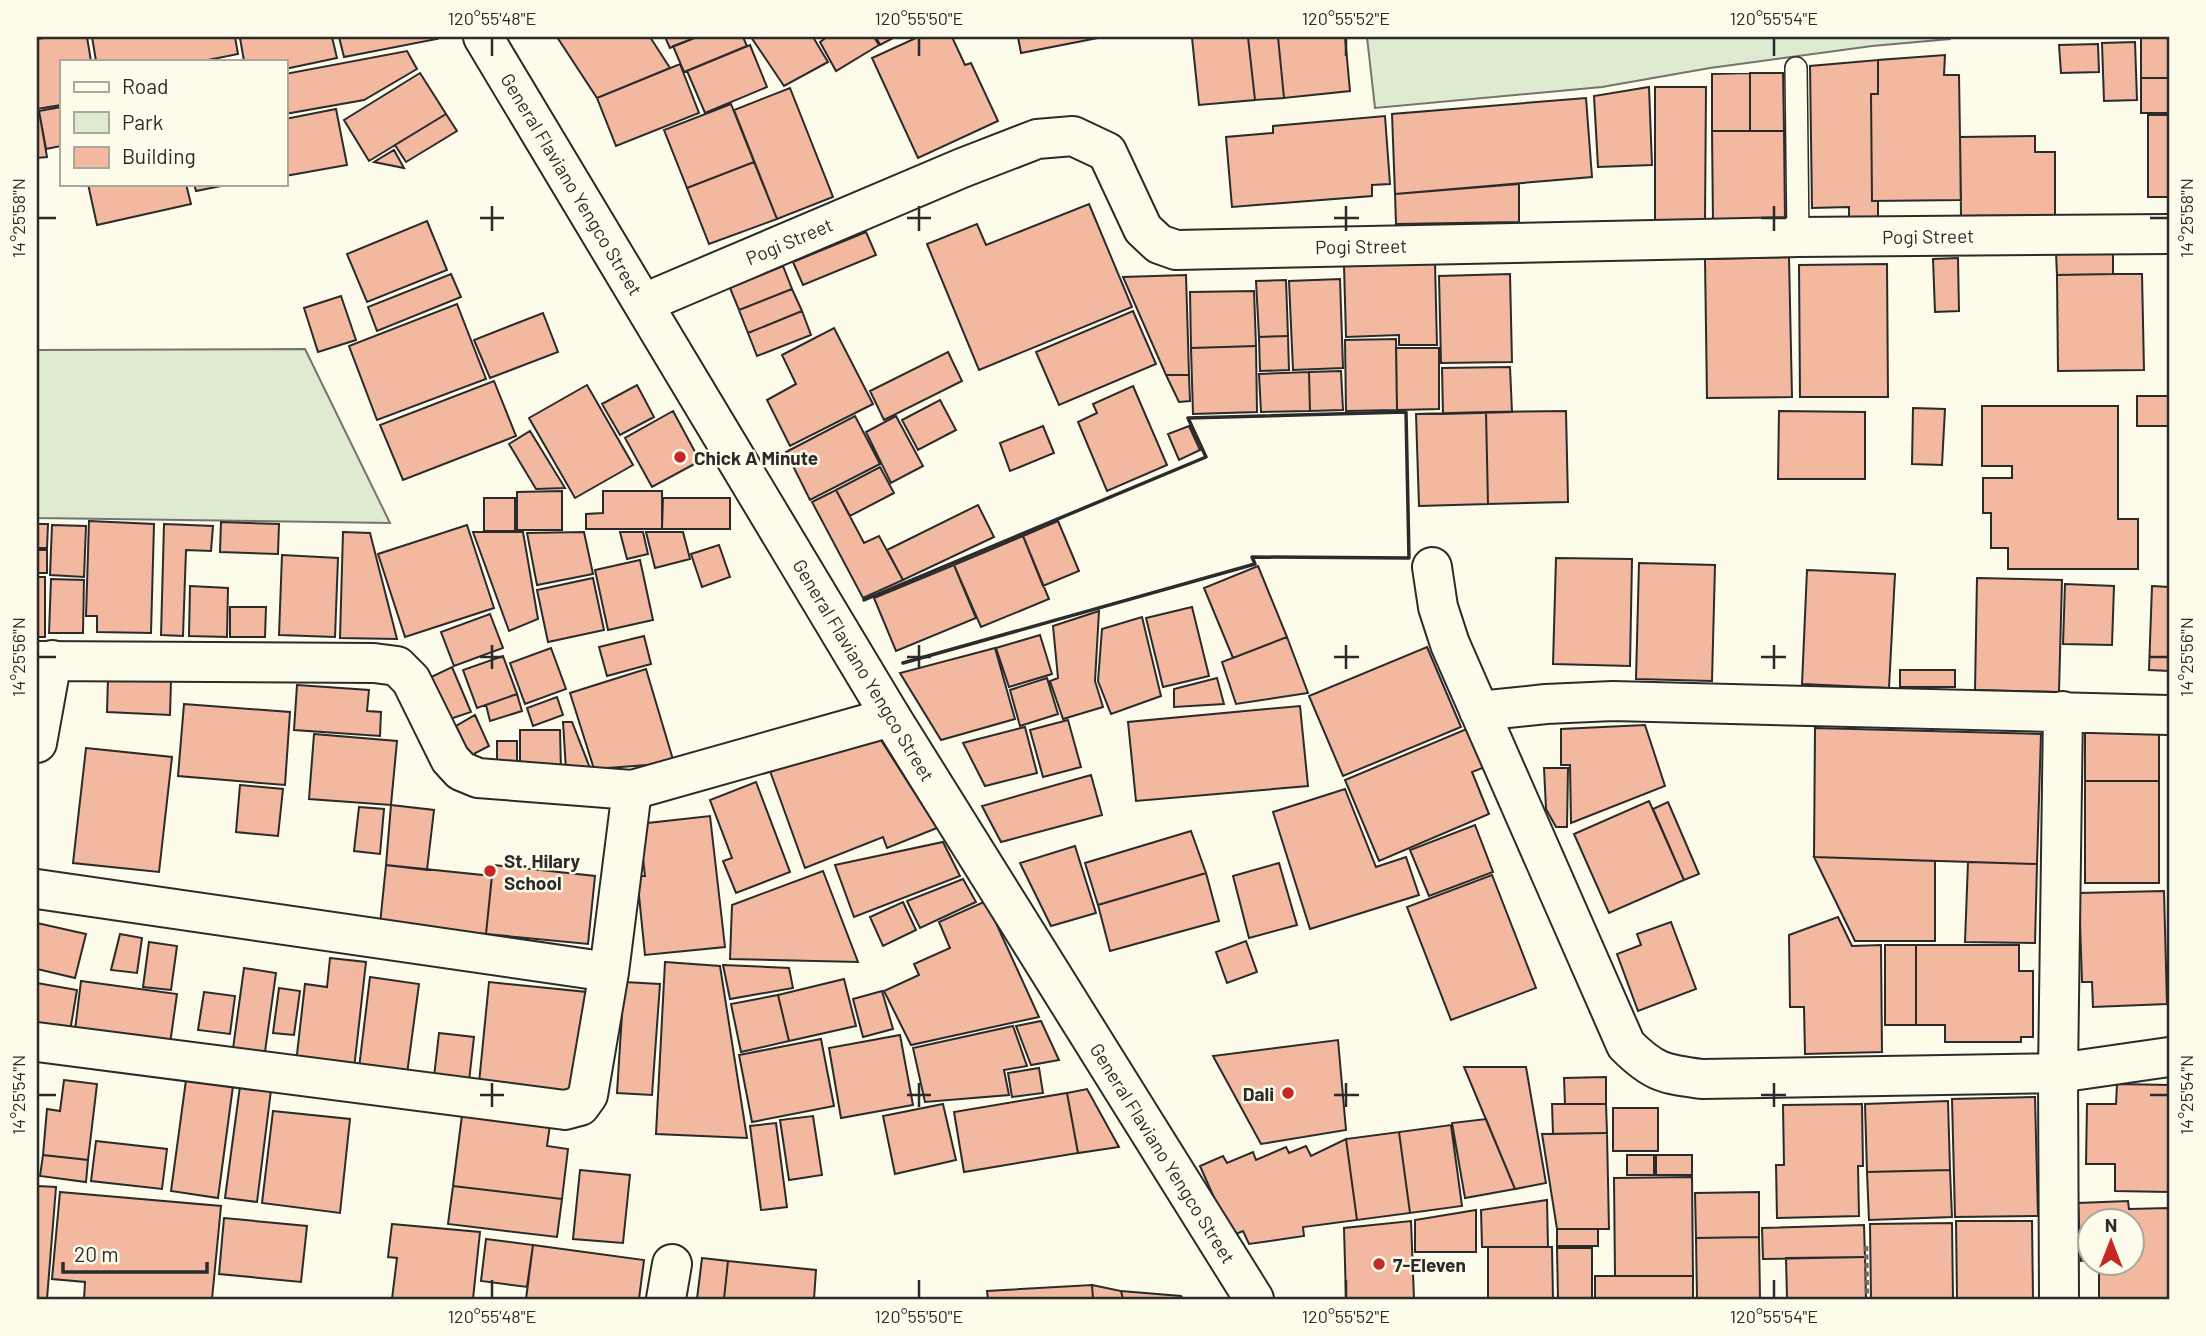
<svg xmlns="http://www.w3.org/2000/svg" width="2206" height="1336" viewBox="0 0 2206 1336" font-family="Barlow,sans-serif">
<rect width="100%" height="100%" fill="#fdfbea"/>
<path fill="#deebd1" stroke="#74746e" stroke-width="2" d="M1367 37H1950V39L1872 46 1710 68 1602 87 1375 108Z
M305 349 390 523 37 518V350Z"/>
<path fill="#f2b8a0" stroke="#2b2b2b" stroke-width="2" d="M51 37H87L91 61H61V105L37 109V39Z
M92 37H235L238 54 203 61H96Z
M248 37H332L337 58 285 69V61H244L240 38Z
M339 37H435L437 39 344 57Z
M557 37H650L670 68 597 98Z
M665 37H697L670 48Z
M697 37H743L747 46 684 72 673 46Z
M751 37H813L828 62 784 86Z
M827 37H874L879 45 836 71 820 42Z
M876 37H895L880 45Z
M918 37H952L965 65 971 63 998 121 918 158 872 58Z
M1018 37H1103L1021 53Z
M1208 37H1248L1255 100 1199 105 1192 38Z
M1248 37H1278L1284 98 1255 100Z
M1278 37H1345L1350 91 1284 98Z
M2141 38H2169V78H2141Z
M2135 42 2137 100 2104 101 2102 43Z
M2098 44 2099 72 2061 73 2059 45Z
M750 45 767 87 705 113 687 71Z
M407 51 417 69 364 100 285 114V74Z
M1945 55 1944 75H1959L1961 200 1872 201 1871 94H1878V60Z
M1878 60V94H1871L1872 201H1878V218H1849V207L1812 208 1810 66Z
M680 64 699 113 616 146 597 98Z
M420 73 446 114 369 161 344 120Z
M1750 73V131H1712V74Z
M1750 73H1783L1784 131H1750Z
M2141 78H2169V113H2141Z
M1649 87 1652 165 1598 167 1594 96Z
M1655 87H1706L1705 221 1655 220Z
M790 88 833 197 777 219 734 110Z
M1586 98 1592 177 1395 194 1392 114Z
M731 104 754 162 687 188 664 130Z
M61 107V146L46 149 39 111Z
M336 109 347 165 285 176V119Z
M37 111H39L47 157 37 158Z
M446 114 457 131 406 162 395 145Z
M2148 115H2169V197H2148Z
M1385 116 1390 184 1372 185V196L1232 207 1226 137 1273 133V126Z
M1712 131H1784L1785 220 1713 221Z
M2035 136V152H2055V215L1961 216 1960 137Z
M394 150 404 168 374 162Z
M754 162 777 219 709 244 687 188Z
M88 184H186L191 204 97 225Z
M194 184H231L196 191Z
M1519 184V222L1396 224 1395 194Z
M1089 204 1132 307 979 370 927 244 977 224 986 245Z
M427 221 447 270 367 302 347 254Z
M866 232 876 255 803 285 793 262Z
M2113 252V274L2057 275 2056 253Z
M1789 257 1792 397 1707 398 1705 259Z
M1958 258 1959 311 1935 312 1933 259Z
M1435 263 1437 345H1399V335L1346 337 1344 265Z
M1887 264 1888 397H1800L1799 265Z
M783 266 792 289 739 310 730 288Z
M451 274 461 297 377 331 368 307Z
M1510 274 1512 362 1441 363 1439 276Z
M2113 274H2142L2144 370 2058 371 2057 275Z
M1186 275 1189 375H1166L1123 277Z
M1340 279 1343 368 1293 370 1289 281Z
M1286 280 1288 336 1259 337 1256 281Z
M792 289 802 311 748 333 739 310Z
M1254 291 1256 346 1191 348 1190 292Z
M341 296 356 340 318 352 304 308Z
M457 304 486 379 377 420 349 346Z
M802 311 811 335 757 356 748 333Z
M1133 311 1156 364 1059 405 1036 352Z
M543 313 558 352 490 378 474 340Z
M834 328 873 404 790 446 767 400 796 384 782 355Z
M1288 336 1289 370 1260 371 1259 337Z
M1396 339 1397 410 1346 411 1345 340Z
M1256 346 1257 412 1193 414 1191 348Z
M1396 348H1439V409L1397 410Z
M948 352 962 381 884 420 870 391Z
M1510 367 1512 412 1443 414 1442 368Z
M1341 371 1343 410 1310 411 1309 372Z
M1309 372 1310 411 1261 412 1259 374Z
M1166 375H1189L1190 401 1179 402Z
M494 381 516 436 403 480 380 425Z
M587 385 633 465 575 498 529 418Z
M637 385 654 417 620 435 602 404Z
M1133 386 1167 465 1107 491 1078 422 1097 413 1093 404Z
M2137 396H2169V426H2137Z
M940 400 956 430 918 450 902 420Z
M1982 406H2118V519H2138V569H2008V548H1991V513H1983V478H2012V466H1982Z
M1913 408 1945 409 1942 465 1912 464Z
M673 411 700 461 652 487 625 438Z
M1566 411 1568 502 1488 504 1486 412Z
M1779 411 1865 412V479H1778Z
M1486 412 1488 504 1419 506 1416 414Z
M855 416 880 464 810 500 786 452Z
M896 416 923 466 891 483 866 432Z
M1043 426 1054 453 1010 471 1000 443Z
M1189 426 1200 450 1179 460 1168 434Z
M530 431 565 488 536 489 509 444Z
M880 467 894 493 850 516 836 490Z
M836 490 864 543 879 536 903 580 863 598 812 502Z
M562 491V530H517V492Z
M603 491H662V529H586V514L603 513Z
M484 498H515V531H484Z
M663 498H730V529H662Z
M978 505 994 537 903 580 887 550Z
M89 521 154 524 151 633 97 632V616H86Z
M1058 521 1079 571 1043 586 1023 536Z
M221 522 279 524 278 554 220 552Z
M37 524H48L47 548H37Z
M164 524 213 526 211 551 186 550 183 636 161 635Z
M52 525 86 526 84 577 50 575Z
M467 525 494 608 405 637 378 554Z
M343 532 370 533 397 639 340 638Z
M473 532H523L538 619 509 631Z
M584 532 593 574 537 585 527 533Z
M620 532H643L648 554 627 559Z
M646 532H683L690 559 655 568Z
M1023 536 1049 599 981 627 954 565Z
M719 545 730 577 702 587 691 554Z
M37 550H47V573H37Z
M282 555 338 558 335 637 279 635Z
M1556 558 1632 559 1630 666 1553 664Z
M640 560 653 620 608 630 595 570Z
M1639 563 1715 565 1712 681 1636 679Z
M954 565 976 618 896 651 874 598Z
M1258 566 1287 637 1233 658 1204 588Z
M1807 570 1895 574 1889 688 1802 684Z
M37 577H45V637H37Z
M593 578 604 630 548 642 537 590Z
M1977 578 2062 580 2059 692 1975 690Z
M51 579 84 580 83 633H49Z
M2065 584 2114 586 2112 645 2063 644Z
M190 586 228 588 227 637 189 636Z
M2152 586 2169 587V671L2149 670Z
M230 607H266L265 637H230Z
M1192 607 1209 676 1163 687 1146 618Z
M1099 611 1095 681 1103 707 1063 719 1050 681 1058 678 1053 626Z
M490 614 503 648 454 666 441 632Z
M1142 617 1161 696 1111 714 1098 681 1102 629Z
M1040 635 1052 674 1009 687 996 648Z
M644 636 651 664 607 676 599 647Z
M1287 637 1308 693 1236 704 1222 662Z
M1427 647 1461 727 1343 776 1309 696Z
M551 648 566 689 525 704 510 663Z
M995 648 1015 719 941 740 900 673Z
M503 656 517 694 477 708 463 670Z
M452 667 471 712 447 720 427 679Z
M646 669 674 763 594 769 570 693Z
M1900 670H1955V687H1900Z
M108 678 171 681 170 715 107 712Z
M1047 678 1058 714 1020 726 1010 690Z
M1217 678 1224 704 1174 707V689Z
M297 685 369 690 367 711 381 712 380 736 294 730Z
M517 694 522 711 490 721 486 705Z
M557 697 563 715 533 726 527 708Z
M184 704 290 712 285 785 178 776Z
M1300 706 1308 786 1136 801 1128 722Z
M475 715 489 746 470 756 456 726Z
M1068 720 1081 767 1043 777 1030 730Z
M563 722H572L590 768 566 770Z
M2085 722H2159V781H2085Z
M1645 725 1665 786 1571 823 1570 765H1561V729Z
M1025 727 1037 773 985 786 963 743Z
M1469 728 1485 767 1472 772 1489 814 1379 861 1345 780Z
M1815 728 2041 734 2037 864 1814 857Z
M520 730H560L561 770 520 771Z
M314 734 397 741 391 805 309 799Z
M879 737 937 828 887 848 883 837 805 868 770 771Z
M497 741H517V770H497Z
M86 748 172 757 159 872 73 863Z
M1544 768H1568L1567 827H1556L1546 809Z
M1091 775 1102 815 1001 842 982 806Z
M2085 781H2159V883H2085Z
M756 782 790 872 736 893 723 861 732 858 710 800Z
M240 785 283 789 278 836 236 832Z
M1345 789 1376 867 1406 857 1419 895 1310 929 1273 812Z
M1649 801 1684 880 1609 913 1574 834Z
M1668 802 1699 874 1684 880 1653 809Z
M391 805 434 810 427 870 386 865Z
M359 807 384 809 380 854 354 851Z
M710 816 725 947 645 955 637 876H645L639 824Z
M1475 825 1493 872 1429 896 1410 850Z
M1191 831 1206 873 1098 905 1085 863Z
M943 842 960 876 854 917 835 865Z
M1075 846 1096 913 1051 926 1020 863Z
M1814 857 1935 861V941H1855Z
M1968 862 2037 864 2035 943 1965 942Z
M1279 863 1297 925 1249 938 1233 876Z
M386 865 492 876 486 934 380 924Z
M493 865 595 876 588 944 486 934Z
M823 871 858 962 730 959 732 905Z
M1206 873 1219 921 1110 951 1098 905Z
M1492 875 1536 988 1451 1020 1407 907Z
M963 879 976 902 920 928 907 901Z
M2164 891 2167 1004 2093 1007 2092 982H2082L2079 893Z
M986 901 1039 1017 911 1045 884 991 919 975 914 964 950 948 939 922Z
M903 902 916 930 883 946 870 917Z
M1838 917 1852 946 1881 945 1882 1052 1805 1054 1804 1007H1790L1789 935Z
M1671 922 1696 989 1638 1011 1617 954 1641 945 1637 934Z
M37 923 86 934 75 978 37 969Z
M120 934 142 938 137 973 111 970Z
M1246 941 1257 972 1227 983 1216 952Z
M149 942 177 946 171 990 143 987Z
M1885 945H1916V1025H1885Z
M1916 945H2019V971H2033V1037H2021V1042H1945V1025H1916Z
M330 958 366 962 354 1069 296 1063 305 984 327 987Z
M665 962 720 966 747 1138 656 1134Z
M723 965 789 968 793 988 730 999Z
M244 968 276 973 264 1059 232 1056Z
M370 977 419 984 407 1074 359 1068Z
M844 979 856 1026 789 1041 778 995Z
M81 981 177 994 169 1051 74 1038Z
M489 982 587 992 577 1093 479 1083Z
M624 982 660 984 652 1095 617 1093Z
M37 983 77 990 69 1037 37 1032Z
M279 988 300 991 294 1035 273 1033Z
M882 991 893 1029 863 1037 853 999Z
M204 992 235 996 230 1034 198 1030Z
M778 995 789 1041 741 1052 731 1004Z
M1041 1021 1059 1060 1031 1065 1016 1026Z
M1013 1026 1027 1066 1004 1070 1009 1095 925 1102 913 1048Z
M439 1033 474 1037 469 1081 434 1077Z
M900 1035 913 1105 841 1118 829 1048Z
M821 1039 834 1106 752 1122 739 1055Z
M1338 1040 1346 1130 1261 1144 1213 1056Z
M1464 1067H1526L1546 1183 1515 1189Z
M1039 1068 1043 1093 1012 1097 1008 1073Z
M1606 1077V1104H1565L1564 1078Z
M64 1080 97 1084 88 1160 43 1155 47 1109 60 1111Z
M186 1080 233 1086 218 1198 171 1191Z
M2117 1084 2169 1085V1192L2115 1191V1164H2086L2087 1104H2116Z
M240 1086 271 1090 257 1202 225 1198Z
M1087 1089 1119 1147 1078 1153 1067 1093Z
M1067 1093 1078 1153 964 1172 954 1112Z
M2035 1097 2038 1216 1955 1217 1952 1099Z
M1948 1101 1950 1170 1867 1172 1865 1104Z
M943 1104 956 1160 895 1174 883 1116Z
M1552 1104H1606L1607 1133 1553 1134Z
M1862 1104 1863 1166H1858L1859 1216 1777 1218 1776 1165H1784L1783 1105Z
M1613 1108H1658V1151H1613Z
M273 1111 350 1119 340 1213 262 1203Z
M462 1115 550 1125 547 1146 568 1149 562 1199 453 1186Z
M813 1116 822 1175 789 1180 780 1120Z
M1486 1119 1515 1189 1465 1198 1452 1123Z
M776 1123 787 1207 761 1210 750 1126Z
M1451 1125 1462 1206 1410 1213 1399 1132Z
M1399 1132 1410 1213 1357 1220 1346 1139Z
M1607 1133 1609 1229H1557L1542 1134Z
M1346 1139 1357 1220 1303 1227 1304 1236 1249 1244 1243 1231 1231 1236 1200 1166 1223 1156 1227 1163 1253 1152 1256 1160 1286 1147 1289 1153 1306 1146 1311 1156Z
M96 1141 167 1149 162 1189 91 1181Z
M43 1155 88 1160 86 1182 40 1176Z
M1627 1155H1654V1175H1627Z
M1656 1155H1692V1175H1656Z
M580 1170 630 1175 623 1243 573 1239Z
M1950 1170 1952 1217 1869 1220 1867 1172Z
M1692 1177 1693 1276H1615L1614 1178Z
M37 1186 56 1187 47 1299H37Z
M453 1186 562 1199 557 1237 448 1224Z
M60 1192 221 1206 212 1299H84L85 1282 52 1279Z
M1759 1192V1237L1696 1238 1695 1193Z
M1547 1200 1548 1247H1482L1481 1210Z
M2128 1201 2129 1209 2169 1208V1299H2099V1262H2132V1220H2090V1260L2081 1261 2078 1203Z
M1476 1210V1252H1415V1220Z
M224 1218 307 1226 301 1282 219 1274Z
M1411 1221 1414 1299H1346L1344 1228Z
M1956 1221H2032L2033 1299H1957Z
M1952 1223 1953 1299H1871L1870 1224Z
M392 1224 480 1232 473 1299H392L397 1258 388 1257Z
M1864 1225 1865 1257 1763 1259 1762 1228Z
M1557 1229H1598V1246H1557Z
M1759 1237 1760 1299H1697L1696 1238Z
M486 1239 533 1245 527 1287 481 1281Z
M533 1245 644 1260 639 1299H526Z
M1488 1247H1552L1553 1299H1488Z
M1557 1248H1592V1299H1558Z
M1865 1257 1866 1299H1787L1786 1258Z
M702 1258 728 1261 724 1299H697Z
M728 1261 816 1270 814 1299H724Z
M1595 1276H1693V1299H1595Z
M1092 1285 1093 1299H988L987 1291Z
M1092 1285 1121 1291 1123 1299H1093Z
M1121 1291 1181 1296 1183 1299H1123Z"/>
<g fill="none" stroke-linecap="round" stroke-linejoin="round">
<g stroke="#2b2b2b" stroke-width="24">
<path id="lane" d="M1796 68 1798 237"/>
</g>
<g stroke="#2b2b2b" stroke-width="42">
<path id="street" d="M644 303 962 168 1037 139 1073 136 1107 152 1143 229 1159 244 1176 250 1798 237 2169 234
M1432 567 1438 607 1450 644 1626 1045C1654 1073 1664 1074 1702 1079L2058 1073 2169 1057
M37 661 374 663 397 666 411 680 450 759 461 771 478 778 632 790 891 717
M1479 711 1546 704 1613 701 2169 715
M37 743 52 660
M37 889 609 972
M37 1042 565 1110 580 1106 588 1095 609 972 632 790
M666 1299 672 1264
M2059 1299 2058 1073 2063 711"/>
</g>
<g stroke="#2b2b2b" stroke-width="42">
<path id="secondary" d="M483 37 891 717 1254 1299"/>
</g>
<path stroke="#6a6964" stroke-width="4.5" stroke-dasharray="5 3.5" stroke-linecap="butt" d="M1866 1246 1867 1299"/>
<use href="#lane" stroke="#fdfbea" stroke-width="21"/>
<use href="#street" stroke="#fdfbea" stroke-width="38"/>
<use href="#secondary" stroke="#fdfbea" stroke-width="38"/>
<path stroke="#2b2b2b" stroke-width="3.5" d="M864 600 1206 457 1188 418 1406 412 1409 558 1252 557 1255 564 903 663"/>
</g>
<path fill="none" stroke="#2b2b2b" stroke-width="2.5" d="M492 38V56M919 38V56M1346 38V56M1774 38V56M492 206V231M919 206V231M1346 206V231M1774 206V231M38 218H56M480 218H504M907 218H931M1334 218H1359M1761 218H1786M2150 218H2168M492 645V669M919 645V669M1346 645V669M1774 645V669M38 657H56M480 657H504M907 657H931M1334 657H1359M1761 657H1786M2150 657H2168M492 1083V1107M919 1083V1107M1346 1083V1107M1774 1083V1107M38 1095H56M480 1095H504M907 1095H931M1334 1095H1359M1761 1095H1786M2150 1095H2168M492 1280V1298M919 1280V1298M1346 1280V1298M1774 1280V1298"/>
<g fill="#c62828" stroke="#fdfbea" stroke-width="2.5">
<circle cx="680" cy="457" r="7"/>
<circle cx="490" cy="871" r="7"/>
<circle cx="1288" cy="1093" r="7"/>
<circle cx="1379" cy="1264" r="7"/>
</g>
<g text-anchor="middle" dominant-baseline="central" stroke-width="5" stroke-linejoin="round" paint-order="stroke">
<g font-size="19" fill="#2b2b2b" stroke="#fdfbea">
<text transform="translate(572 184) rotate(59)">General Flaviano Yengco Street</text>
<text transform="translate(1928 236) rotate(-1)">Pogi Street</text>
<text transform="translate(789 241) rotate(-23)">Pogi Street</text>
<text transform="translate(1361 246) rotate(-1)">Pogi Street</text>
<text transform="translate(864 670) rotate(59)">General Flaviano Yengco Street</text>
<text transform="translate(1163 1153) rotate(58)">General Flaviano Yengco Street</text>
</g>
<g font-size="19" font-weight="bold" fill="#2b2b2b" stroke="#fdfbea" text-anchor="start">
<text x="694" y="457">Chick A Minute</text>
<text x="504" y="860">St. Hilary<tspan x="504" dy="22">School</tspan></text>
<text x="1274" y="1093" text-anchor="end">Dali</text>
<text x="1393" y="1264">7-Eleven</text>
</g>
</g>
<rect width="2206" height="1336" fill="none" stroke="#fdfbea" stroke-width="77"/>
<rect x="60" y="60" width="228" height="126" fill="#fdfbea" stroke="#a9a89e" stroke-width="2"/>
<rect x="74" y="82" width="35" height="10" fill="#fdfbea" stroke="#a9a89e" stroke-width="2"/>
<text x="122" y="94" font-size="21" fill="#2b2b2b">Road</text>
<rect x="74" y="112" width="35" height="21" fill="#deebd1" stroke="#a9a89e" stroke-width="2"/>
<text x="122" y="130" font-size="21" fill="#2b2b2b">Park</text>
<rect x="74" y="147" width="35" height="21" fill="#f2b8a0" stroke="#a9a89e" stroke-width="2"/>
<text x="122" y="164" font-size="21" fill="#2b2b2b">Building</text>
<g transform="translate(2111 1242)"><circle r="33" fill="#fdfbea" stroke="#a9a89e" stroke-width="2"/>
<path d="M0-5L12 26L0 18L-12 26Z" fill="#c62828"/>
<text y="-10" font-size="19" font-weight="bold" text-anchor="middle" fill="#2b2b2b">N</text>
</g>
<path d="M63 1262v10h144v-10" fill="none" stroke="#2b2b2b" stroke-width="3.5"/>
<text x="74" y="1262" font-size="21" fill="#2b2b2b" stroke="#fdfbea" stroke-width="5" paint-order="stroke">20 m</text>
<rect x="38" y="38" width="2130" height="1260" fill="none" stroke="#2b2b2b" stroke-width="2.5"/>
<g font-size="18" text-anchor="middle" fill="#2b2b2b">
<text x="492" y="25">120°55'48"E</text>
<text x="919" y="25">120°55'50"E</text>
<text x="1346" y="25">120°55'52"E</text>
<text x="1774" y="25">120°55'54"E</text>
<text transform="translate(19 218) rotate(-90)" y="6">14°25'58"N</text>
<text transform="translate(2187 218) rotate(-90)" y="6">14°25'58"N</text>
<text transform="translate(19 657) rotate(-90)" y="6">14°25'56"N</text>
<text transform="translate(2187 657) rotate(-90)" y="6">14°25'56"N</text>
<text transform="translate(19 1095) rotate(-90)" y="6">14°25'54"N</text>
<text transform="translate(2187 1095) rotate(-90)" y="6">14°25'54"N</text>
<text x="492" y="1323">120°55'48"E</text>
<text x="919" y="1323">120°55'50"E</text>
<text x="1346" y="1323">120°55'52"E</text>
<text x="1774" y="1323">120°55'54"E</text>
</g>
</svg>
